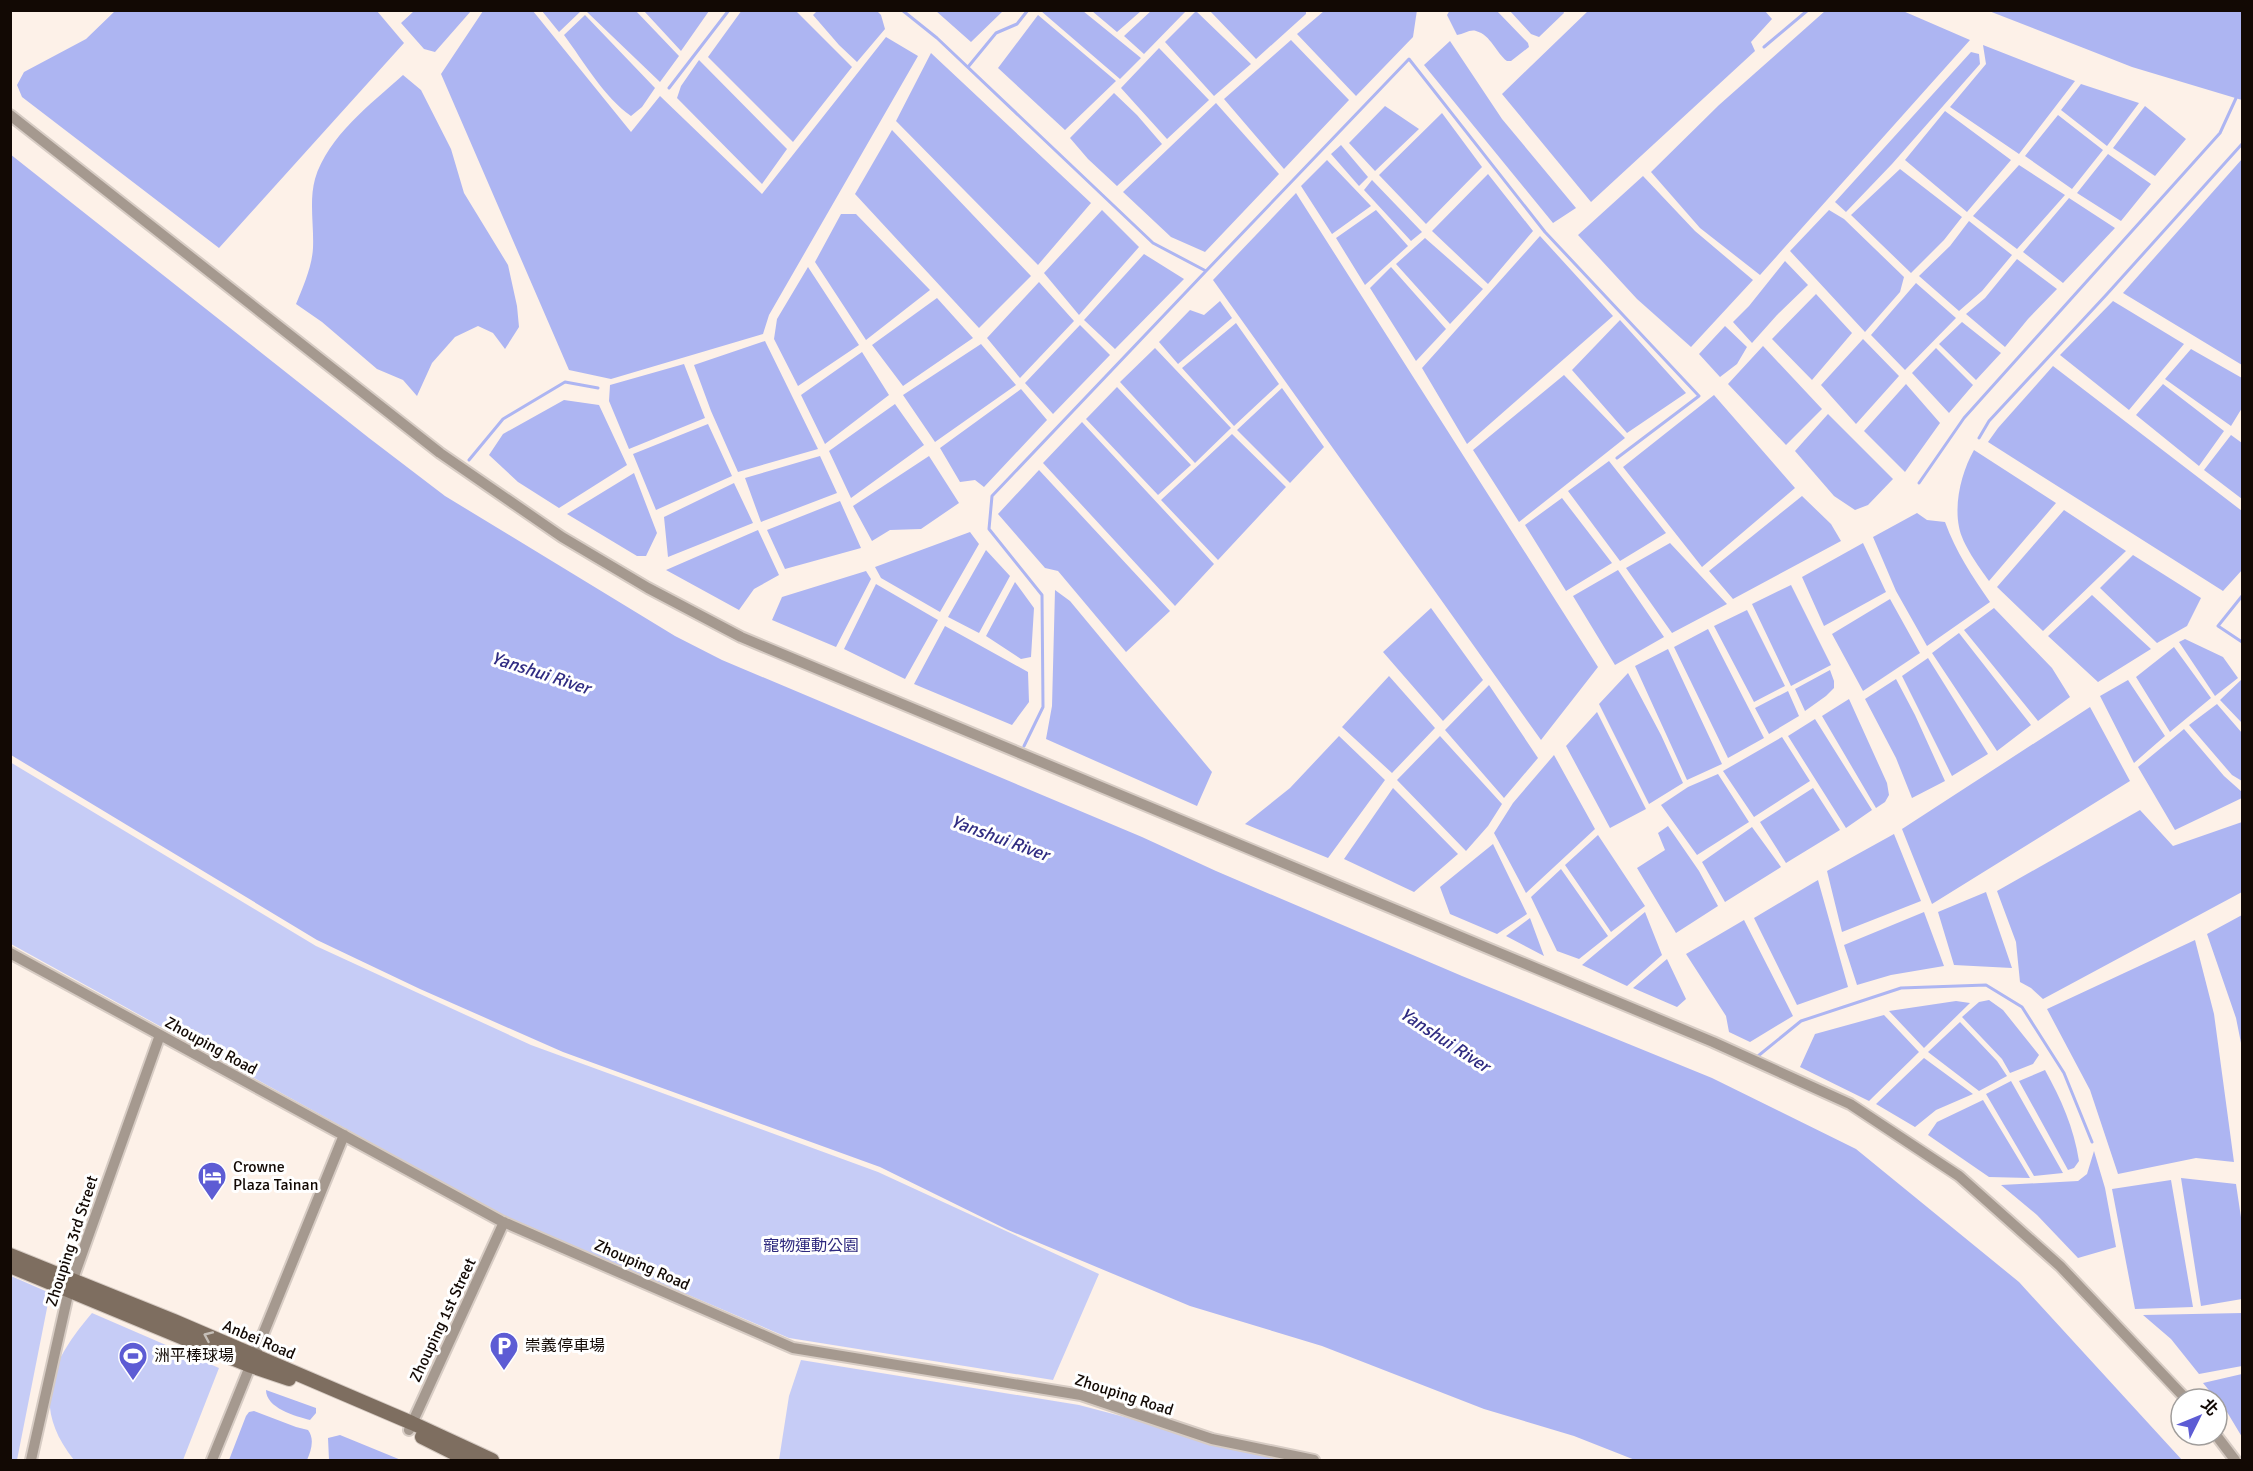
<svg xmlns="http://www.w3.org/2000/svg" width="2253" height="1471" viewBox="0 0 2253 1471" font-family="Signika,'Noto Sans TC',sans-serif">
<rect width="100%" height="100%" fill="#fdf1e8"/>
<path fill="#c6ccf6" d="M10 762 316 946 531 1045 878 1172 1099 1274 1053 1380 789 1338 506 1217 11 944Z
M11 1276 50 1293 17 1460H10Z
M92 1313 219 1368 183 1460H74C30 1405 51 1361 92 1313Z
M801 1360 1079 1405 1288 1460H779L789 1396Z"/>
<path fill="#adb5f2" d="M742 10 796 11 852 67 793 142 708 57Z
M818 10 877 11 881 15 885 29 857 62 839 45 813 15Z
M1152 10 1186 11 1144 54 1124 36Z
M1417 10 1413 37 1356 96 1297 34 1324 11Z
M1450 10 1497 11 1528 43 1529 47 1511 61H1507C1496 53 1491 35 1476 31 1470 29 1464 34 1457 35L1447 15Z
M1563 10 1564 13 1539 37 1531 34 1510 11Z
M115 11H377L404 43 219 248 22 97 17 85 24 72 86 39Z
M414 11V10L471 11 435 52 424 49 401 23Z
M483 11H533L631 132 660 96 762 194 886 37 918 56 769 315 763 334 611 379 569 370 441 74Z
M542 11H581L559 32Z
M588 11H636L679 56 660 82 587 12Z
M644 11H709L681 51Z
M936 11H1003L971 42Z
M1041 11H1083L1141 58 1120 79Z
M1092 11H1141L1117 32Z
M1196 11 1251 64 1214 96 1165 42Z
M1210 11H1306V14L1256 59Z
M1765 11 1772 19 1751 42 1755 51 1591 202 1502 94 1588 11Z
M1825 11H1903L1970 40 1760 275 1700 228 1651 172 1719 105Z
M1989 11H2242V100L2132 67Z
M585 15 655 88 642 107 631 116C604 97 584 62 564 35Z
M1038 15 1116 81 1065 130 998 68Z
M1291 40 1349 100 1284 169 1224 99Z
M1450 41 1502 119 1576 208 1553 223 1424 65Z
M1983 45 2075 81 2019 154 1950 107 1986 64Z
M1159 48 1209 100 1167 139 1121 88Z
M1971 52 1979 54 1980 64 1892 164 1846 212 1835 202Z
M931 53 1091 203 1038 265 896 121Z
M699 60 787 149 762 184 677 98 681 86Z
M403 75 421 90 451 149 464 193 508 265 517 306 519 327 505 349 493 333 478 326 455 337 432 363 417 396 403 380 377 369 322 322 296 304C303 287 312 267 313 248 314 225 309 201 315 179 328 136 371 104 403 75Z
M2081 84 2139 103 2107 146 2061 110Z
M1114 93 1137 115 1162 144 1117 186 1088 159 1070 138Z
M1216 103 1279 174 1205 252 1171 237 1123 192Z
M1385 106 1419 129 1375 171 1349 143Z
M2145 106 2186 139 2155 176 2113 148Z
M1945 111 2011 160 1967 212 1905 160Z
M1442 113 1482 167 1426 224 1379 175Z
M2058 115 2103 150 2072 189 2025 156Z
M892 130 1031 276 979 328 855 194Z
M1341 145 1368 177 1359 186 1331 154Z
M10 154 369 438 445 496 675 636 722 660 1142 837 1216 871 1462 976 1712 1078 1856 1149 2019 1282 2182 1460H1635L1574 1436 1484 1409 1322 1346 1190 1306 1008 1230 880 1167 563 1052 420 989 317 940 11 755Z
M2108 154 2151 184 2121 221 2077 193Z
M2242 159V365L2123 293Z
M1327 160 1371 206 1332 234 1301 186Z
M2019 165 2065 195 2017 249 1973 216Z
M1900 169 1962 217 1944 240 1911 273 1851 215Z
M1488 174 1533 231 1488 284 1432 231Z
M1643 176 1695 231 1753 280 1691 347 1637 299 1578 235Z
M1372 180 1422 232 1411 241 1364 190Z
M1296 193 1598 667 1541 740 1213 280Z
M2069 198 2115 228 2063 283 2023 252Z
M1102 210 1139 247 1079 315 1044 273Z
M1376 210 1408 246 1365 285 1336 238Z
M1829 210 1844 219 1904 277 1900 292 1865 332 1790 251Z
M841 214H856L930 290 866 340 815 262Z
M1969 221 2012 255 1982 291 1959 311 1919 276 1950 246Z
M1540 236 1613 316 1467 444 1422 368Z
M1425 238 1483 289 1450 324 1396 264Z
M1144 254 1184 279 1115 349 1084 320Z
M2017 259 2057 289 2028 319 2005 347 1966 314 1985 298Z
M1785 261 1808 285 1777 315 1752 343 1733 322 1749 306Z
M808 267 859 345 798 386 774 339 777 319Z
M1391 267 1446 329 1416 361 1370 288Z
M1039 282 1074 321 1020 378 987 338Z
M1916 283 1956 318 1905 370 1871 335Z
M1816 294 1852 333 1812 380 1772 339Z
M937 298 973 338 903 386 872 345Z
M1220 301 1232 318 1178 364 1159 342 1190 310 1204 315Z
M2113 301 2184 344 2129 410 2060 355Z
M1620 320 1686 393 1627 433 1572 370Z
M1962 322 2001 353 1976 380 1939 344Z
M1236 323 1279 384 1234 426 1182 368Z
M1080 325 1110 355 1053 414 1025 383Z
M1725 326 1747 347 1737 364 1720 377 1699 354Z
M1863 339 1899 376 1856 424 1821 385Z
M765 341 818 449 738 472 711 411 694 365Z
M981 344 1016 385 935 442 903 395Z
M1763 346 1822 409 1786 445 1728 384Z
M1155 348 1231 428 1195 463 1120 382Z
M1936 348 1973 385 1949 413 1912 373Z
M2191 349 2242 378V408L2231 426 2165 379Z
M862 352 889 395 825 444 801 395Z
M684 364 705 418 629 449 609 401 610 385Z
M2053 366 2242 511V570L2223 591 1988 442 1998 428Z
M1564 375 1625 438 1519 522 1473 450Z
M1906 384 1940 423 1905 472 1864 431Z
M2163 384 2224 431 2199 466 2136 415Z
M1117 387 1191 465 1158 495 1086 419Z
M1282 388 1324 447 1290 483 1237 430Z
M1021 389 1047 420 984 487 975 480 960 482 940 448Z
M1714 395 1795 488 1702 567 1623 467Z
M564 400 599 405 627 465 559 508 518 482 489 455 503 434Z
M895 404 924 445 851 498 829 451Z
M1828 414 1893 479 1868 505 1855 510 1834 496 1795 451Z
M1082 422 1214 564 1175 606 1043 463Z
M708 424 732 476 656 510 633 454Z
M1232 434 1286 487 1218 560 1161 500Z
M2231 435 2242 443V499L2204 470Z
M1974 450 2056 503 1989 581C1979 567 1962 544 1959 527 1954 502 1962 471 1974 450Z
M820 456 837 493 761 522 745 478Z
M929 456 959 503 921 529 890 530 872 541 853 506Z
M1609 461 1666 533 1620 561 1568 491Z
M1039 470 1170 611 1126 652 1058 571 1045 568 998 514Z
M634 473 657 533 646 556H637L567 514Z
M734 483 753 523 668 557 664 517Z
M1802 496 1831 524 1841 541 1733 599 1709 571Z
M1562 498 1612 563 1566 591 1525 525Z
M840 501 861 548 785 569 767 530Z
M2064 510 2126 551 2043 631 1997 587Z
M1917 513 1927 520 1945 522C1956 552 1972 576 1990 602L1927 646 1896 591 1873 537Z
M758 530 779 575 754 589 739 610 666 570Z
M970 532 979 544 940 612 881 578 875 567Z
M1670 543 1727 604 1672 633 1626 568Z
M1863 543 1886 592 1824 626 1802 577Z
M986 550 1010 576 979 633 948 617Z
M2133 555 2201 598 2187 626 2157 643 2100 588Z
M1618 570 1664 637 1615 665 1573 596Z
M866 571 871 579 836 647 772 620 782 597Z
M1015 582 1034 608 1031 657 1021 659 986 636Z
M876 584 938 620 905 679 844 649Z
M1791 585 1831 665 1791 686 1752 604Z
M1055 590 1070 601 1212 772 1197 806 1046 739 1052 706Z
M2092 595 2151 649 2098 682 2048 636Z
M1890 599 1920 653 1863 691 1832 634Z
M1431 608 1483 680 1443 721 1383 652Z
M1994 608 2052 668 2070 697 2038 721 1964 630Z
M1747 610 1785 686 1754 702 1714 626Z
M945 626 1028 672 1029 702 1012 725 914 684Z
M1708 629 1764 738 1728 758 1674 647Z
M1959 633 2031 725 1997 751 1932 653Z
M2185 639 2223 657 2238 678 2215 696 2179 642Z
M2174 647 2211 698 2170 732 2136 677Z
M1668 649 1722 764 1687 780 1635 666Z
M1928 658 1988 754 1952 776 1902 676Z
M1830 670 1834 681V688L1826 696 1805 711 1795 689Z
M1628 673 1661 735 1683 783 1649 804 1599 704Z
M1389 676 1435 728 1392 773 1342 727Z
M1896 679 1915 715 1945 781 1912 798 1896 758 1865 699Z
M2242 679V723L2220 700Z
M2128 680 2165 736 2134 763 2100 696Z
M1489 685 1538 758 1504 798 1445 730Z
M1788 691 1799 716 1769 734 1755 708Z
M1849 699 1887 783 1889 795 1885 802 1876 808 1822 716Z
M2217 704 2242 733V781L2232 775 2189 725Z
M2090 707 2130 781 1932 904 1902 829Z
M1597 712 1646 809 1610 828 1566 746Z
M1815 719 1872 810 1846 828 1788 736Z
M2184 729 2224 776 2242 792V798L2175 830 2138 767Z
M1339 736 1385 780 1328 858 1245 824 1290 788Z
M1440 736 1502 804 1488 826 1466 851 1397 780Z
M1782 737 1810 781 1754 817 1723 771Z
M1554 755 1595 829 1526 893 1494 833 1513 803Z
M1718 774 1749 822 1697 855 1661 805 1688 787Z
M1393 788 1458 854 1414 892 1344 859Z
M1813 788 1840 830 1786 863 1760 822Z
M2140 810 2173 846 2242 822V892L2043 999 2031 988 2020 982 2016 942 1997 891Z
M1668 826 1699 871 1718 906 1676 933 1637 868 1665 850 1658 833Z
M1752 827 1781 867 1725 902 1702 862Z
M1894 834 1921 901 1842 932 1827 871Z
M1598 835 1645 906 1611 932 1565 865Z
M1493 844 1527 914 1497 934 1450 914 1440 887Z
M1561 869 1608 936 1579 959 1557 951 1531 897Z
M1818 880 1848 987 1797 1005 1754 918Z
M1986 892 2012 968 1954 965 1938 912Z
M1645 912 1662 955 1627 986 1582 965Z
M1924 912 1944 966 1891 975 1857 985 1844 945Z
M2242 915V1048L2236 1018 2207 934Z
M1530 918 1544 956 1506 936Z
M1744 920 1793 1016 1750 1042 1729 1032 1726 1016 1686 954Z
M2195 940 2214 1014 2234 1162 2196 1158 2118 1174 2090 1090 2047 1009Z
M1667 959 1686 999 1677 1007 1633 988Z
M1989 1000 2003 1010 2039 1055 2033 1064 2010 1073 2002 1059 1962 1017 1979 1002Z
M1956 1001 1970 1003 1924 1048 1889 1011Z
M1884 1015 1919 1052 1869 1101 1800 1067 1815 1034Z
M1960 1022 1997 1061 2007 1076 1979 1091 1928 1052Z
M1924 1058 1973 1094 1936 1110 1915 1127 1876 1104Z
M2045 1070C2061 1099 2074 1128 2079 1161L2074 1168 2068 1170 2019 1081Z
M2011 1081 2063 1173 2034 1176 1986 1094Z
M1983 1100 2030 1178 1989 1177 1928 1135 1937 1122Z
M2094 1151 2105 1188 2116 1247 2078 1258 2037 1215 2001 1185 2078 1181 2087 1174Z
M2181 1178 2236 1184 2242 1224V1299L2201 1306Z
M2171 1180 2193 1307 2135 1309 2112 1189Z
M2242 1313V1366L2199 1374 2171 1339 2143 1315Z
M2242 1374V1437L2227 1412 2203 1383Z
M266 1390 316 1408V1413L310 1420C295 1416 266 1408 266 1390Z
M254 1411 296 1427 308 1430C315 1439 311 1451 307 1460H229L246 1416 249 1412Z
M340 1435 401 1460H329L328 1438Z"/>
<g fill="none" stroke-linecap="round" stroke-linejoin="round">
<path stroke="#adb5f2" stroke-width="3" d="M902 10 937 38 1153 243 1206 271 1409 59 1545 232 1699 396 1617 458
M1764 47 1808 10
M968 67 996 33 1017 24 1028 10
M669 88 729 10
M1979 438 1989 421 2107 294 2242 144
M469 460 503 419 565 382 598 388
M1919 483 1964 418 2220 133 2237 96
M2242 596 2218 626 2242 642
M1024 746 1043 707 1042 595 989 529 992 496 1206 271
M1758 1056 1801 1021 1901 988 1986 985 2022 1007 2064 1073 2092 1142"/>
<g stroke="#d7ccc4" stroke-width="14">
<path id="street" d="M10 115 440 453 562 537 648 588 741 637 1713 1042 1850 1104 1959 1176 2060 1266 2186 1399
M10 953 501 1221 793 1348 1081 1395 1212 1439 1314 1460
M409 1430 504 1222
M2216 1435 2235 1460
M31 1460 69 1290 160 1035
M212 1460 344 1135"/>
</g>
<g stroke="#d7ccc4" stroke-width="16">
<path id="secondary" d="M10 1255 174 1321 412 1423 492 1460
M10 1266 251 1366 289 1379
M422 1437 468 1460"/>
</g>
<use href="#street" stroke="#a5998f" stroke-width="10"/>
<use href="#secondary" stroke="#7e6e60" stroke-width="14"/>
</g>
<defs><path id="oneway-chevron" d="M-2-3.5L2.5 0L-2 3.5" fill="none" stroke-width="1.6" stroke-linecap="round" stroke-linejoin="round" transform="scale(1.5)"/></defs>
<use stroke="#c5beb7" href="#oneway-chevron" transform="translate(208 1336) rotate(-156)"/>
<defs>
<g id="hotel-pin" transform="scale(1.5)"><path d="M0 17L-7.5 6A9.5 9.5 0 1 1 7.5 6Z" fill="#5d5cd4" stroke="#fff"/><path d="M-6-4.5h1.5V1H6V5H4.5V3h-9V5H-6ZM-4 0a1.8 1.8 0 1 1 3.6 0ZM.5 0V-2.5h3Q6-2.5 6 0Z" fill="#fff"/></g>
<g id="parking-pin" transform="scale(1.5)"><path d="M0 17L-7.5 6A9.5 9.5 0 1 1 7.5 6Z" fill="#5d5cd4" stroke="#fff"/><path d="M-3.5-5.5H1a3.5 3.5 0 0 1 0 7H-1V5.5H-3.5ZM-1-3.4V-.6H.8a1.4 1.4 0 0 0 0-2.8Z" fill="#fff"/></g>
<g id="stadium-pin" transform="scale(1.5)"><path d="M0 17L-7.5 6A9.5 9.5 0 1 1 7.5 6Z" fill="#5d5cd4" stroke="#fff"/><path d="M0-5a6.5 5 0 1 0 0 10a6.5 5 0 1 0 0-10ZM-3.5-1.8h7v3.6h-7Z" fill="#fff"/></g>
</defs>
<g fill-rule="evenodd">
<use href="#hotel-pin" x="212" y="1176"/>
<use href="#parking-pin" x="504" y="1346"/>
<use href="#stadium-pin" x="133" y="1356"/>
</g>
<g text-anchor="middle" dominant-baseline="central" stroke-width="6" stroke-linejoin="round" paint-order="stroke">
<g font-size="16" fill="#120904" stroke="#fff">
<text transform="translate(211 1046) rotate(29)">Zhouping Road</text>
<text transform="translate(72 1241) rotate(-72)">Zhouping 3rd Street</text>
<text transform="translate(642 1265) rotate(24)">Zhouping Road</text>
<text transform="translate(443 1320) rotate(-65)">Zhouping 1st Street</text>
<text transform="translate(259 1340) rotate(23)">Anbei Road</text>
<text transform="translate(1124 1395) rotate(18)">Zhouping Road</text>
</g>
<g font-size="16" fill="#120904" stroke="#fff" text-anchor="start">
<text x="233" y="1167">Crowne<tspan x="233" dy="18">Plaza Tainan</tspan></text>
<text x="525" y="1346">崇義停車場</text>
<text x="154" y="1356">洲平棒球場</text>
</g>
<g font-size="16" fill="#2e297e" stroke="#fff">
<text x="811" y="1246">寵物運動公園</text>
</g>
<g font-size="18" font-style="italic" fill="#302c82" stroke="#fff">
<text transform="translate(541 673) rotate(18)">Yanshui River</text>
<text transform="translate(1000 838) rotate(20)">Yanshui River</text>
<text transform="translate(1445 1040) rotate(33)">Yanshui River</text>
</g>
</g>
<rect width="2253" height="1471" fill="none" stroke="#120904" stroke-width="24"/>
<g transform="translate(2199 1417) rotate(47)"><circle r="28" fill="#ffffff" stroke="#a09d9b" stroke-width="1.5"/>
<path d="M0-4.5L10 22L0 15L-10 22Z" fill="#5d5cd4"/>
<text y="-9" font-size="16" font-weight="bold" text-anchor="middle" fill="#120904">北</text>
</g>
</svg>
